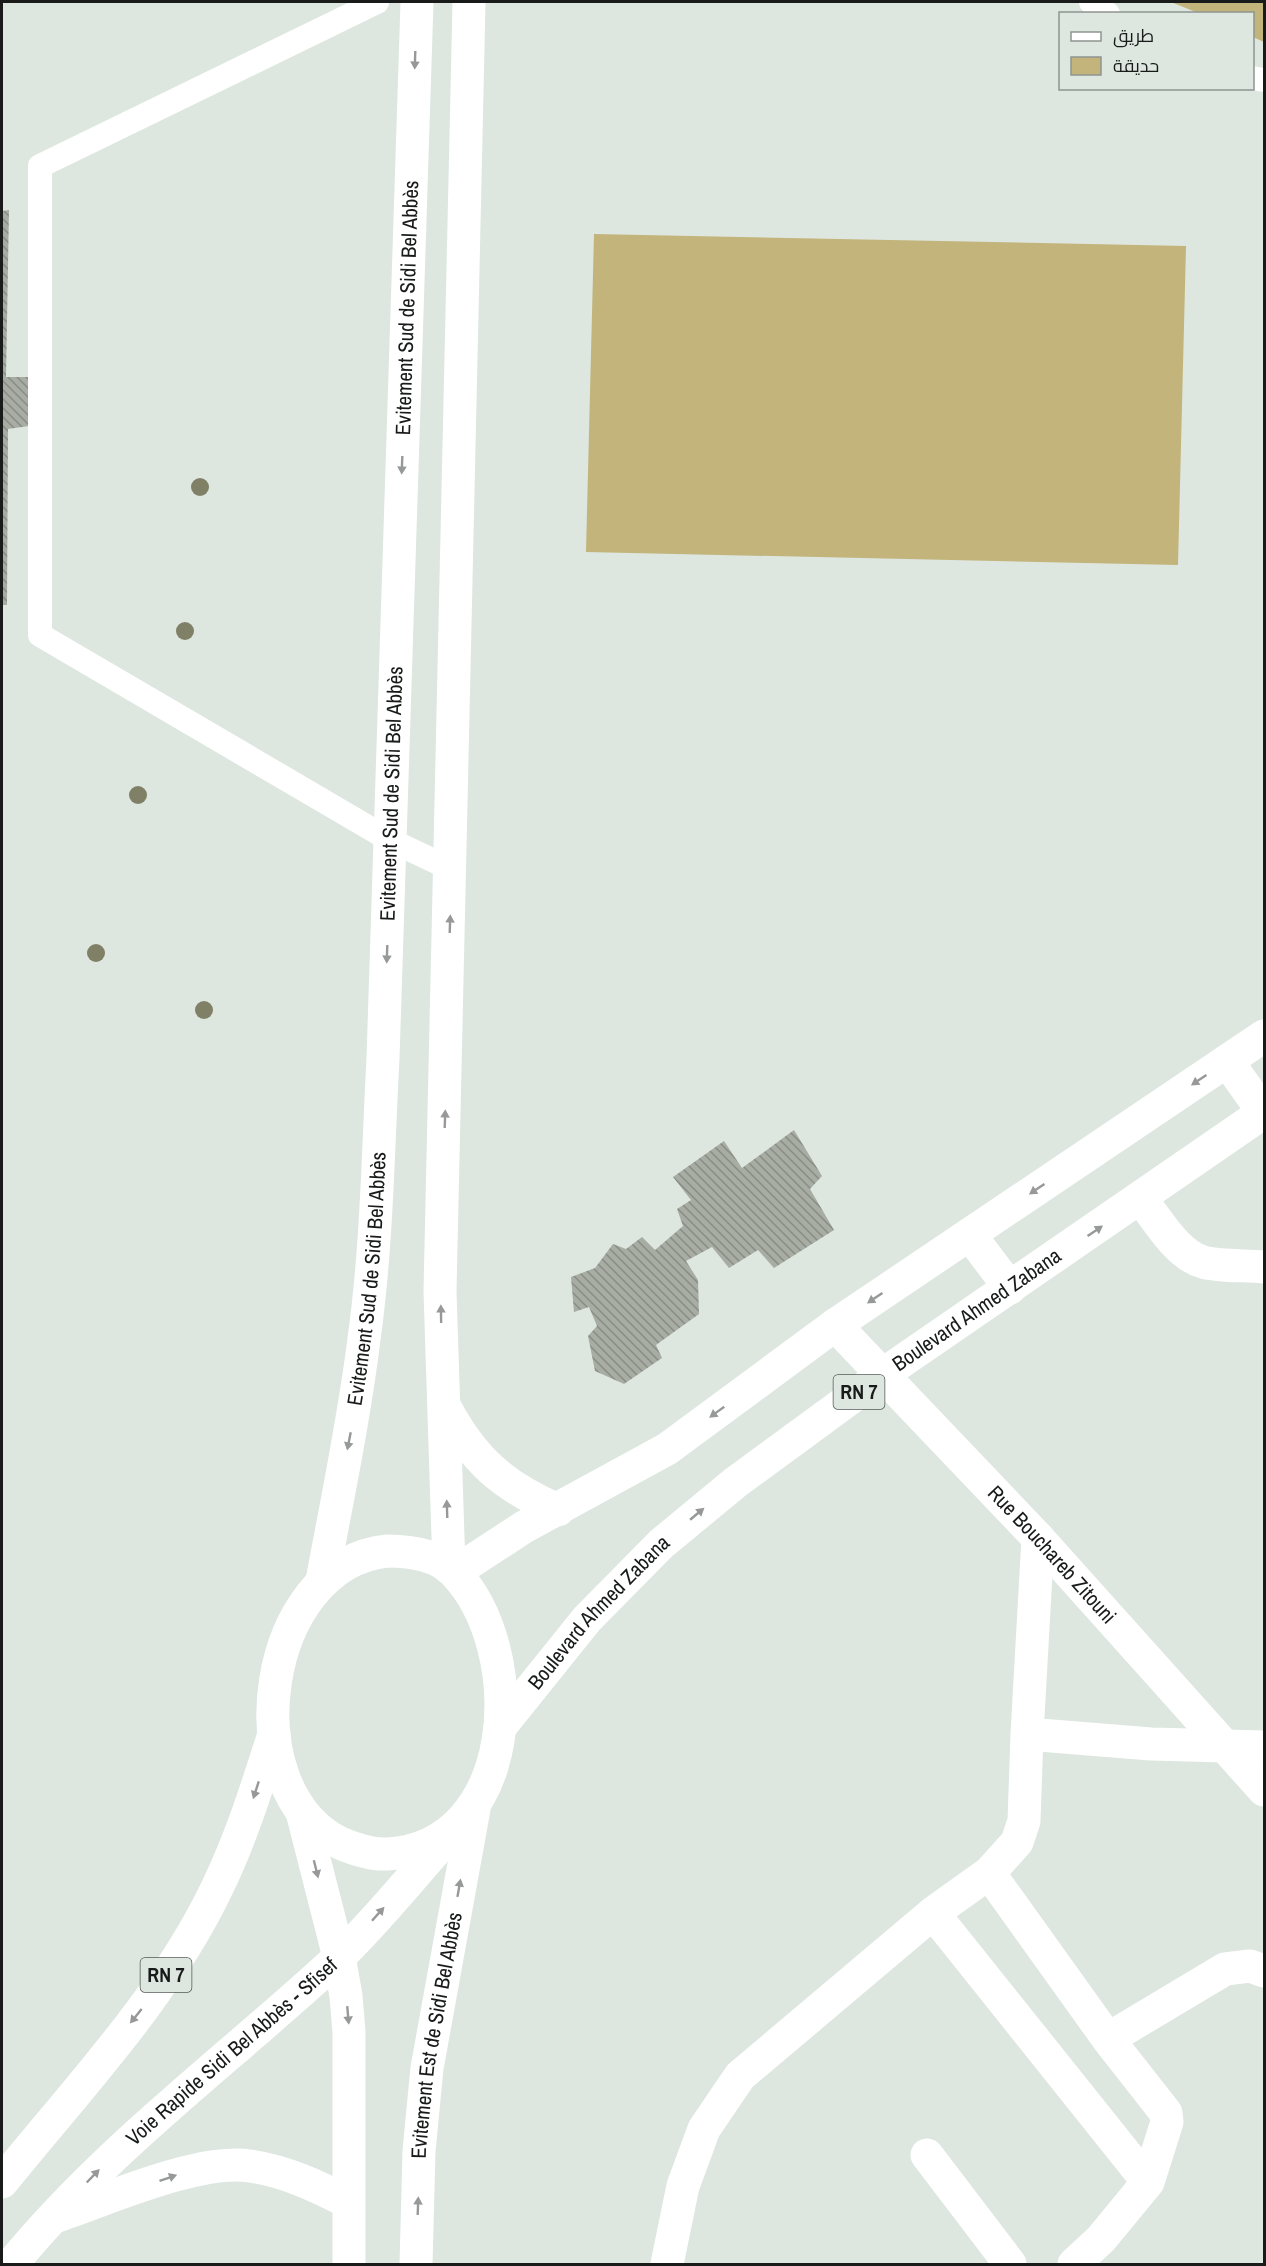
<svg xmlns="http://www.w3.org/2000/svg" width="1266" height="2266" font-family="'Archivo Narrow',Cairo,sans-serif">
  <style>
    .green { fill: #c2b47b }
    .building { fill: url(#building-back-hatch) }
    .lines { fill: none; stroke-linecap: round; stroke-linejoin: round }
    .lane { stroke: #fff; stroke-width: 24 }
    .street { stroke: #fff; stroke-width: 33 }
    .secondary { stroke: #fff; stroke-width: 33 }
    .primary { stroke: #fff; stroke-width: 33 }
    .highway { stroke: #fff; stroke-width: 33 }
    .tree { fill: #808066 }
    .oneway { fill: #979898 }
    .labels { text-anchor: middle; stroke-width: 6; stroke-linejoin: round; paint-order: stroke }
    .shield { fill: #dde7e0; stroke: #535855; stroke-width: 1.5 }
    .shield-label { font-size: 20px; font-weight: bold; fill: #181b19 }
    .street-label { font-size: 21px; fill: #181b19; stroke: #dde7e0 }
  </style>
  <defs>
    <pattern id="building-back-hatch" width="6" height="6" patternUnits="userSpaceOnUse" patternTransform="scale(1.5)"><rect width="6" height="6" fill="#a8ada3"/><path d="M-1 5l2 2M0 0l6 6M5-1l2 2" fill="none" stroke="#888c84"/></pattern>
  </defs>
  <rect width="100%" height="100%" fill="#dde7e0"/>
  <path class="green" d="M1171 2H1264V42L1253 37 1252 14 1198 13Z
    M594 234 1186 246 1178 565 586 552Z"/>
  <path class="building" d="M9 210 6 377H37L36 425 8 429 7 605H2V211Z
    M794 1130 822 1176 810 1189 834 1230 774 1268 758 1250 729 1268 712 1247 686 1261 698 1280 699 1314 656 1345 662 1358 624 1384 595 1371 588 1336 597 1326 589 1307 574 1312 571 1277 595 1268 613 1244 626 1249 642 1237 655 1250 683 1226 677 1209 691 1200 673 1177 724 1141 742 1168Z"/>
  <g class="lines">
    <path class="lane" d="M377 2 40 166V635L390 840 451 869
      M1091 2 1108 14
      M1252 78 1264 80"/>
    <path class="street" d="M1141 1199C1157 1219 1177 1255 1203 1262 1222 1267 1245 1265 1264 1267
      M1038 1538 1027 1734 1151 1744 1264 1747
      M989 1873 1108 2039 1166 2113 1167 2122 1148 2182
      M933 1913 1148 2182 1101 2239 1074 2264
      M1108 2039 1225 1969 1250 1966 1264 1971
      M927 2155 1010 2264
      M667 2264 683 2186 704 2129 740 2076 933 1913 989 1873 1017 1842 1024 1821 1027 1734"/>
    <path class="secondary" id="s1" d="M835 1325 1038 1538 1264 1790"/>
    <g class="primary">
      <path d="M1227 1061 1264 1113"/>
      <path d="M970 1235 1010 1288"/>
      <path d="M455 1572 524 1527 667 1449 835 1325 1264 1036"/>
      <path id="s2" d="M501 1726 587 1619 661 1544 736 1482 882 1375 1264 1112"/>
    </g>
    <g class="highway">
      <path d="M445 1407C473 1460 503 1486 558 1510"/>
      <path d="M387 1551C410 1551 437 1554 454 1572 529 1650 519 1846 388 1854 372 1855 354 1849 340 1843 230 1789 262 1564 387 1551Z"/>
      <path d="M449 1568 440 1291 469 2"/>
      <path id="s3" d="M322 1581C337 1500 354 1420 364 1339 377 1246 378 1151 383 1058L417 2"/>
      <path d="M302 1812 339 1957 346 1996 349 2032V2264"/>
      <path d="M2 2182C77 2089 165 1997 217 1888 241 1839 257 1787 274 1734"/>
      <path d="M57 2216C108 2199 199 2158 250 2166 285 2171 317 2186 348 2202"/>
      <path id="s4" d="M12 2264C107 2148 228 2060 337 1959 375 1923 409 1880 444 1841"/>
      <path id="s5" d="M416 2264 419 2151 427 2068 474 1809"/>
    </g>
  </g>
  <g class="tree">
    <circle cx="200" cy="487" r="9"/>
    <circle cx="185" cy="631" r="9"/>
    <circle cx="138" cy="795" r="9"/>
    <circle cx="96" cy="953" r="9"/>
    <circle cx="204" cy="1010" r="9"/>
  </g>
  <defs><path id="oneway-solid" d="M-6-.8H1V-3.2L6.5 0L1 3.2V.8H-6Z" transform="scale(1.5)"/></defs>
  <g class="oneway">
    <use href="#oneway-solid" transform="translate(415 60) rotate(92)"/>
    <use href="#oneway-solid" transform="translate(402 465) rotate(92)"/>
    <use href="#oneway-solid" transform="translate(450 924) rotate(-88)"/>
    <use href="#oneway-solid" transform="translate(387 954) rotate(92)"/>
    <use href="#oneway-solid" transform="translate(1199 1080) rotate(146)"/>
    <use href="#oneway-solid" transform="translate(445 1119) rotate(-88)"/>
    <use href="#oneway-solid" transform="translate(1037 1189) rotate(146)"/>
    <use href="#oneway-solid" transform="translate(1095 1231) rotate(-34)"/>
    <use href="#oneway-solid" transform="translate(875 1298) rotate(146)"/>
    <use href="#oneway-solid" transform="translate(441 1314) rotate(-91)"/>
    <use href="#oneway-solid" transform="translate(717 1412) rotate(144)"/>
    <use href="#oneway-solid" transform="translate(349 1441) rotate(101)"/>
    <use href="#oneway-solid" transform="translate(447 1509) rotate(-92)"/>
    <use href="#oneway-solid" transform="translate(697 1514) rotate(-40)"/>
    <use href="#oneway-solid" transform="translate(256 1790) rotate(108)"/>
    <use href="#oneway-solid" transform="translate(316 1869) rotate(76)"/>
    <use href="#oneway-solid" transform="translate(459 1888) rotate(-80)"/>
    <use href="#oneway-solid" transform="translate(378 1914) rotate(-48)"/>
    <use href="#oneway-solid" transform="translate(348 2015) rotate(85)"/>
    <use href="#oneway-solid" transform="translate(136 2016) rotate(129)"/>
    <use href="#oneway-solid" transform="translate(93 2176) rotate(-46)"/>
    <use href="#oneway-solid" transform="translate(168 2178) rotate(-19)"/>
    <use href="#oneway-solid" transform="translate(418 2206) rotate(-88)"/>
  </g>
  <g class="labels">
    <g class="shield">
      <rect x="833.5" y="1375" width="51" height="34" rx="4.5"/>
      <rect x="140.5" y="1958" width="51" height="34" rx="4.5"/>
    </g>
    <g class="shield-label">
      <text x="859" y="1399">RN 7</text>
      <text x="166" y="1982">RN 7</text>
    </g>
    <g class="street-label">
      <text dy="7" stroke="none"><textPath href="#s3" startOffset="1278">Evitement Sud de Sidi Bel Abbès</textPath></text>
      <text dy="7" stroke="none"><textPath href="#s3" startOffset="792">Evitement Sud de Sidi Bel Abbès</textPath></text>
      <text dy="7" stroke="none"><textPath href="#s3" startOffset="306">Evitement Sud de Sidi Bel Abbès</textPath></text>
      <text dy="7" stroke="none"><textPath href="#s2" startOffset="636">Boulevard Ahmed Zabana</textPath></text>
      <text dy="7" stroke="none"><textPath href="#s1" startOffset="316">Rue Bouchareb Zitouni</textPath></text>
      <text dy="7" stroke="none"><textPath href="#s2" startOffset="150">Boulevard Ahmed Zabana</textPath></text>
      <text dy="7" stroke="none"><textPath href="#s5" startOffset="230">Evitement Est de Sidi Bel Abbès</textPath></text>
      <text dy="7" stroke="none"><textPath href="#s4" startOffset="306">Voie Rapide Sidi Bel Abbès - Sfisef</textPath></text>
    </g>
  </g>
  <rect width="1266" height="2266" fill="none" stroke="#181b19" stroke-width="6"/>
  <rect x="1059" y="12" width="195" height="78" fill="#dde7e0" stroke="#8e9590" stroke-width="1.5"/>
  <rect x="1071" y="32" width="30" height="9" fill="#ffffff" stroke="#8e9590" stroke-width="1.5"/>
  <text x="1113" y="42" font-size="18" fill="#181b19">طريق</text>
  <rect x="1071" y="57" width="30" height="18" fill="#c2b47b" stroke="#8e9590" stroke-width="1.5"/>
  <text x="1113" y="72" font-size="18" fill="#181b19">حديقة</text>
</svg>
